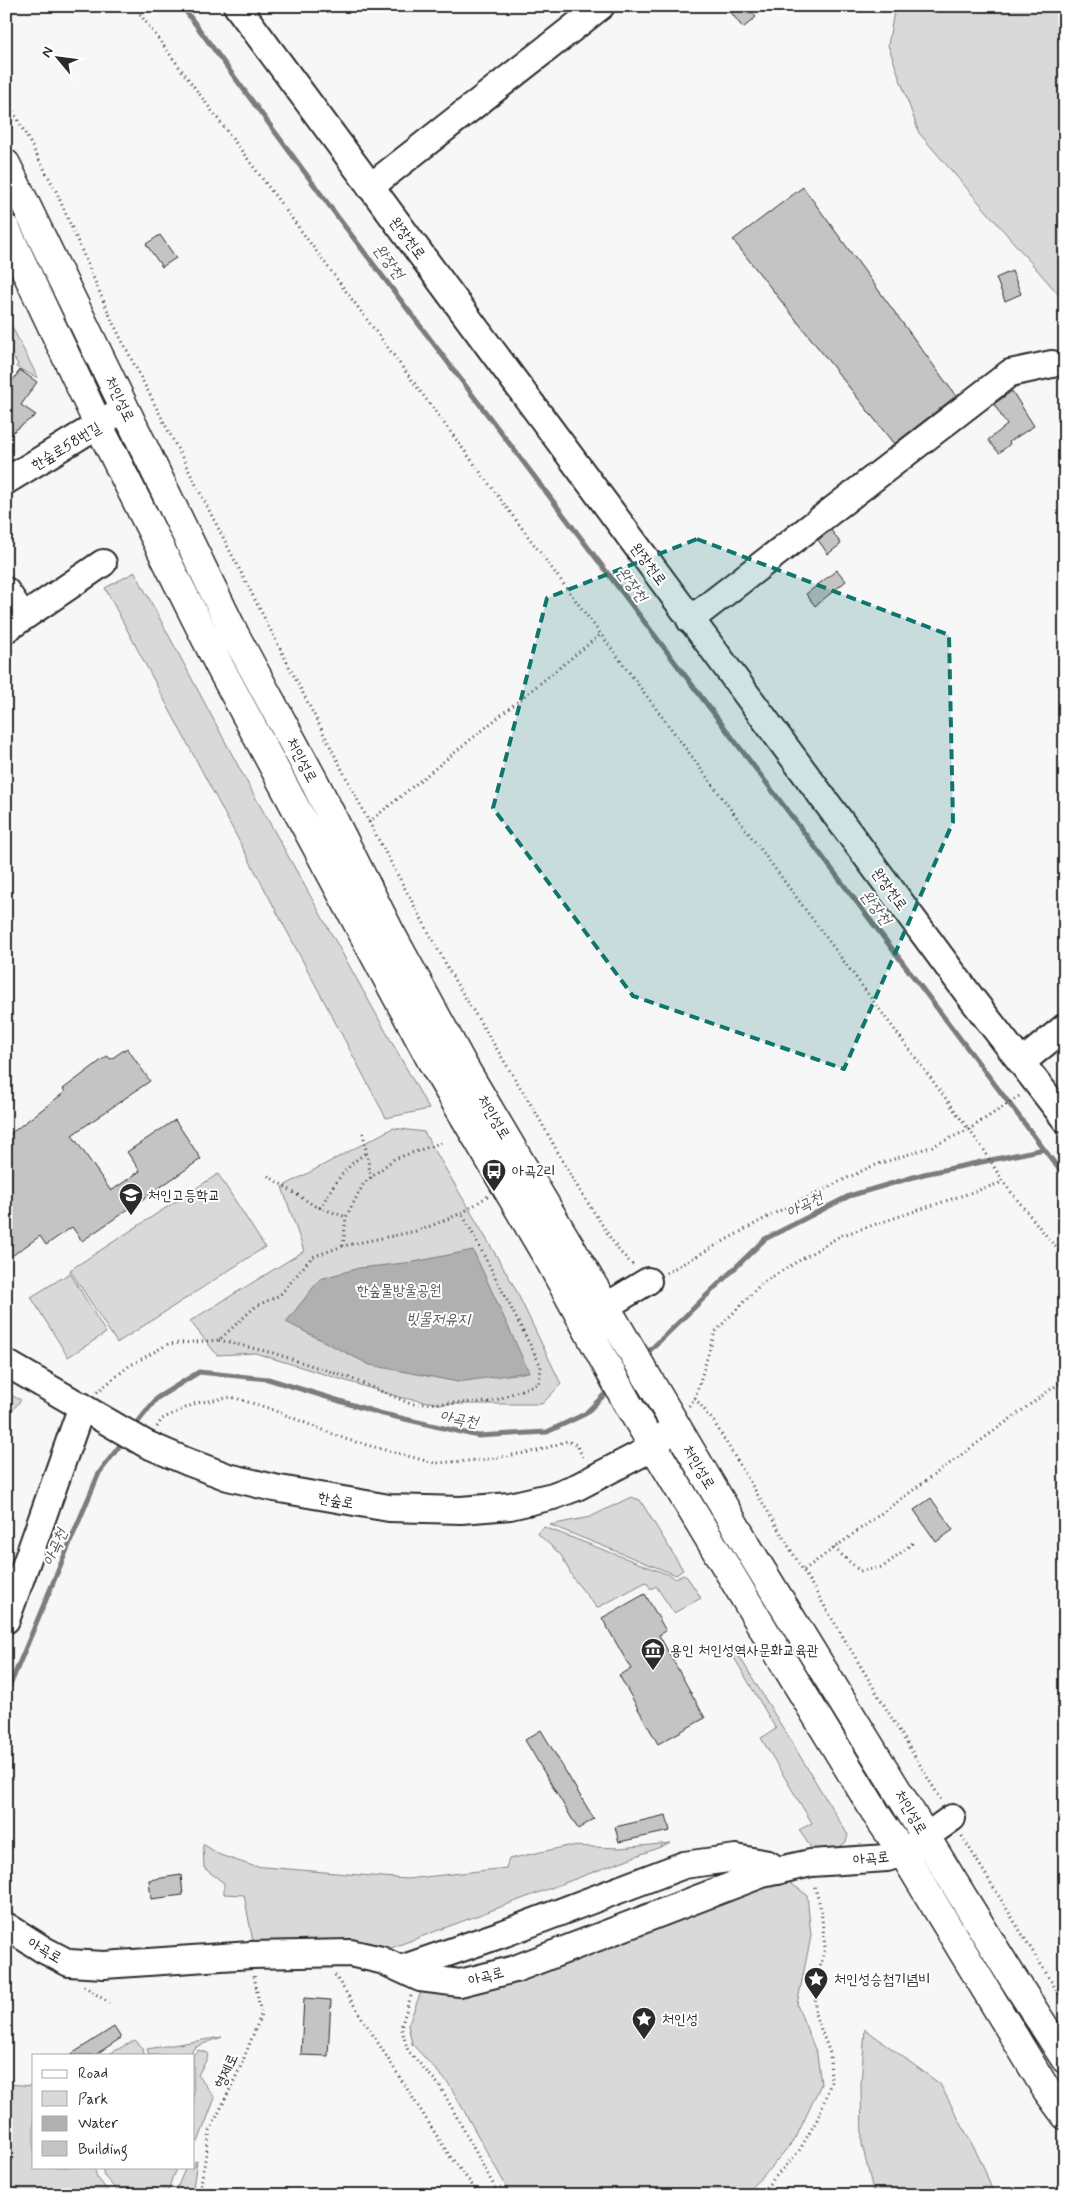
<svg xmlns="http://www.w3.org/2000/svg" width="1071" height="2201" font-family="Mynerve,'Poor Story',sans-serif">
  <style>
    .green { fill: #d9d9d9; stroke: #828282 }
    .water { fill: #b0b0b0; stroke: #7b7b7b }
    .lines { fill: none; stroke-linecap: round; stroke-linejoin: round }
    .stream { stroke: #7b7b7b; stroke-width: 5 }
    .building { fill: #c4c4c4; stroke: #2b2b2b }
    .minor-casing { stroke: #2b2b2b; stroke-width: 30 }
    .major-casing { stroke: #2b2b2b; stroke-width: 31 }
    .path { stroke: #2b2b2b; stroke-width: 3; stroke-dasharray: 1 4; stroke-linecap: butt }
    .minor { stroke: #fff; stroke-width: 26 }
    .major { stroke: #fff; stroke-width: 28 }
    .marked { fill: #0f766e; fill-opacity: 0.2; stroke: #0f766e; stroke-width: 4; stroke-dasharray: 10 6; stroke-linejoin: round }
    .labels { text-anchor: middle; stroke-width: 4; stroke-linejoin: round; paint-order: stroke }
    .street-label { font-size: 15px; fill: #2b2b2b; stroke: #fff }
    .poi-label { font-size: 15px; fill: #2b2b2b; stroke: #fff; text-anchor: start }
    .park-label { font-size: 15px; fill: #565656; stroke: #fff }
    .water-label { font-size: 16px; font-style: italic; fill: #5a5a5a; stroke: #fff }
  </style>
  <rect width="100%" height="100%" fill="#f7f7f7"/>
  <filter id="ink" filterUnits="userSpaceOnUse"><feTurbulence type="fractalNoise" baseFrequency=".02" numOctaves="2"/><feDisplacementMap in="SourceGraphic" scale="10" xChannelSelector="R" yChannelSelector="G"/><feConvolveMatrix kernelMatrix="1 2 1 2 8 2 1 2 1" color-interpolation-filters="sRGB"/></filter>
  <g filter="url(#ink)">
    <path class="green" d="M895 6H1065V302L919 133 888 45Z
      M6 315 38 378 16 367 18 364 6 347Z
      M135 572 243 775 429 1109 386 1118 105 588Z
      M393 1128 424 1132 514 1286 561 1384 542 1404H441L402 1398 255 1353 217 1355 190 1321 304 1251 282 1187Z
      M218 1174 265 1247 117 1343 70 1270Z
      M70 1273 106 1333 68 1357 31 1297Z
      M6 1393 21 1400 6 1418Z
      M631 1497 640 1500 683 1570 676 1575 550 1525 590 1517Z
      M544 1527 672 1576 675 1579 683 1575 687 1577 701 1598 674 1613 656 1586 651 1589 646 1582 597 1608 573 1578 561 1555 537 1533Z
      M733 1646 848 1835 846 1842 832 1853 814 1852 799 1830 812 1823 761 1738 776 1729 729 1649Z
      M671 1843 391 1948 377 1944 253 1942 244 1895 224 1894V1883L204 1868 203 1844 220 1855 253 1866 407 1879 506 1868 509 1859 568 1846 620 1848Z
      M785 1879 807 1895 811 1936 797 2005 817 2054 821 2084 796 2138 765 2174 743 2195H511L449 2084 412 2044 408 2025 423 1987Z
      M865 2029 940 2084 982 2163 994 2195H874L862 2144 861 2084Z
      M222 2037 195 2047 189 2055H149L147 2049Z
      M135 2040 143 2048 144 2055H107Z
      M198 2050 208 2053 207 2059 198 2075 215 2098 198 2142 194 2141 193 2055Z
      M6 2084 34 2086V2167H94L97 2177 111 2195H6Z
      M197 2161 192 2195H174L186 2167H194V2162Z
      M102 2167 111 2169 118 2167H177L172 2178 167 2195H121L104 2176Z"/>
    <path class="water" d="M473 1250 529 1372 458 1382 370 1365 286 1322 320 1279 359 1268 414 1262Z"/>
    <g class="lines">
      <path class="stream" d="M182 6 340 220 1065 1177
        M644 1356 765 1239 849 1196 924 1174 1044 1149
        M134 1427 157 1398 199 1372 268 1379 379 1413 478 1436 547 1432 585 1414 611 1388
        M6 1695 99 1473 124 1440"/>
    </g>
    <path class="building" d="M726 6H747L756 17 743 28Z
      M803 187 956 396 894 444 733 240Z
      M160 235 176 258 162 267 146 244Z
      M1012 271 1021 294 1005 301 996 278Z
      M20 370 37 382 21 405 36 415 6 437V380L11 383Z
      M1012 391 1034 426 1009 442 1010 444 999 453 988 440 1007 425 994 404Z
      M831 530 841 544 828 554 818 540Z
      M837 570 846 581 815 606 806 594Z
      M127 1048 150 1081 72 1135 111 1191 140 1171 127 1152 175 1120 201 1159 82 1241 72 1227 46 1245 40 1236 6 1260V1137L65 1092 63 1089 107 1056 111 1059Z
      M931 1498 953 1530 936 1542 914 1510Z
      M645 1594 666 1631 659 1635 705 1718 658 1744 619 1675 631 1669 602 1618Z
      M541 1730 594 1819 578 1829 525 1740Z
      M666 1815 670 1831 619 1842 615 1827Z
      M181 1875 183 1895 151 1899 149 1880Z
      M304 1998 331 2000 328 2056 301 2055Z
      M114 2027 121 2038 98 2053 95 2055H70Z"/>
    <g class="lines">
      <defs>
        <path id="minor" d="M237 6 969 995 1065 1119
          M370 187 601 6
          M6 481 124 409
          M6 591 24 617
          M690 620 1010 373 1052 364
          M6 629 103 563
          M1022 1062 1065 1027
          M605 1307 648 1281
          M6 1363 146 1444 188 1462 228 1477 274 1488 389 1508 461 1510 510 1506 553 1496 577 1487 654 1447 674 1425
          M6 1620 82 1406
          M6 1926 44 1950 69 1963 104 1965 251 1955 350 1953 381 1960 420 1978 460 1983 515 1969 762 1874 811 1863 887 1858 903 1853 952 1818
          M401 1969 505 1933 684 1865 736 1858 768 1864 778 1871"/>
        <path id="major" d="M6 164 235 635 315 783 390 932 464 1067 756 1561 1006 1967 1065 2059
          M6 229 99 426 220 667 432 1062 552 1265 628 1404 764 1630 880 1820 903 1853 1046 2089 1065 2115"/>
      </defs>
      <use href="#minor" class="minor-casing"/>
      <use href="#major" class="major-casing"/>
      <path class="path" d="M134 6 984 1150 1003 1182 1065 1259
        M6 98 56 191 113 323 369 822 455 981 536 1113 575 1183 619 1251 633 1265
        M369 822 601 634
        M363 1133 371 1178
        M268 1176 315 1206 346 1217
        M320 1208C333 1186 344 1167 366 1153
        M343 1246 346 1217 364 1183 394 1159 443 1142
        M666 1273 771 1215 870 1167 933 1146 968 1130 1021 1095
        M219 1340 273 1353 350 1378 411 1404 491 1402 539 1383 541 1366 462 1213
        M97 1392 129 1366 168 1344 219 1340 256 1306 280 1295 312 1257 343 1246 421 1230 462 1213 488 1196
        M695 1398 714 1422 941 1800
        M689 1406 695 1398 715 1332 762 1283 840 1236 1003 1182
        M157 1427 162 1419 196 1403 232 1397 268 1408 348 1440 434 1463 482 1460 537 1451 567 1441 577 1445 584 1460
        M834 1548 860 1571 883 1567 914 1542
        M804 1570 1065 1379
        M962 1836 1065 2004
        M335 1975 449 2155 480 2195
        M84 1986 109 2003
        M411 1996 401 2027 408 2051 440 2086 499 2195
        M199 2195 210 2131 240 2068 261 2015 254 1975
        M759 2195 799 2151 818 2118 831 2082 830 2053 815 2014 816 1984 825 1948 821 1909 814 1884"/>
      <use href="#minor" class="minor"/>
      <use href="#major" class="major"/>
    </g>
  </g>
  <path class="marked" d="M697 539 949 635 953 822 844 1069 633 996 493 808 547 598Z"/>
  <defs>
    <symbol id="bus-pin" viewBox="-11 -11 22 30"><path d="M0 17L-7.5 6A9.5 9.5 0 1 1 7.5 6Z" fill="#2b2b2b" stroke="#fff"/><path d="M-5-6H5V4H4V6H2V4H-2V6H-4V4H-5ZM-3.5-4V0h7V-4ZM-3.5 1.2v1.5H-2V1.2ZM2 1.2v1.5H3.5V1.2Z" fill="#fff"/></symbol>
    <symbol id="school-pin" viewBox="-11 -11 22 30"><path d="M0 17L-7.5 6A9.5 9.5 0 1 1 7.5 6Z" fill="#2b2b2b" stroke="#fff"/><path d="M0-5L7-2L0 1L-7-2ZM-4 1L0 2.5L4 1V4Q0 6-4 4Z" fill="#fff"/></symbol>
    <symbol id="museum-pin" viewBox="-11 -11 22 30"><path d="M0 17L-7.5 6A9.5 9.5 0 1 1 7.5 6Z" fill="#2b2b2b" stroke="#fff"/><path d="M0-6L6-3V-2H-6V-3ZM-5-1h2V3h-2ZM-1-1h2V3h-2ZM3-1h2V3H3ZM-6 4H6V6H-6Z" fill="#fff"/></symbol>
    <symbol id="sight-pin" viewBox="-11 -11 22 30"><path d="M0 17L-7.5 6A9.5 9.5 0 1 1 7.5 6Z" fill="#2b2b2b" stroke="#fff"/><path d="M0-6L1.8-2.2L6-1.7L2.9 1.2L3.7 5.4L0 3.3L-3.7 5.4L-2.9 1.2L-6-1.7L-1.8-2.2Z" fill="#fff"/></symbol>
  </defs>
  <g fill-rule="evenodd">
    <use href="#bus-pin" x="480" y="1157" width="28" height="38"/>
    <use href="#school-pin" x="117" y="1181" width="28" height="38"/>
    <use href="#museum-pin" x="639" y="1636" width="28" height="38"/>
    <use href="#sight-pin" x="802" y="1965" width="28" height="38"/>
    <use href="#sight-pin" x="630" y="2005" width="28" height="38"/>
  </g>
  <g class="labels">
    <g class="street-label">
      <text transform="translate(408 238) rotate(53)" y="5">완장천로</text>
      <text transform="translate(120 399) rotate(64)" y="5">처인성로</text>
      <text transform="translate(66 446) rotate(-31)" y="5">한숲로58번길</text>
      <text transform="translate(649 564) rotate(53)" y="5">완장천로</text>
      <text transform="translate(302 760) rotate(62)" y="5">처인성로</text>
      <text transform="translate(890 889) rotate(54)" y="5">완장천로</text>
      <text transform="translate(494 1117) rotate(59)" y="5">처인성로</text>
      <text transform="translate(699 1467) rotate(59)" y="5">처인성로</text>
      <text transform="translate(336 1500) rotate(10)" y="5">한숲로</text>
      <text transform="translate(911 1812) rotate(59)" y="5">처인성로</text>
      <text transform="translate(871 1858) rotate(-6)" y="5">아곡로</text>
      <text transform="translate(45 1950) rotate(30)" y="5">아곡로</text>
      <text transform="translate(486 1976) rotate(-15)" y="5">아곡로</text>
      <text transform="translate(226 2071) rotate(-66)" y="5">형제로</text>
    </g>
    <g class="poi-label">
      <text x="512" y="1176">아곡2리</text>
      <text x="148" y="1200">처인고등학교</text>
      <text x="670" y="1655">용인 처인성역사문화교육관</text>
      <text x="834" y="1984">처인성승첩기념비</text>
      <text x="662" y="2024">처인성</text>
    </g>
    <g class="park-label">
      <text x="399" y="1295">한숲물방울공원</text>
    </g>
    <g class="water-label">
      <text transform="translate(390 261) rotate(53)" y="6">완장천</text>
      <text transform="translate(633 584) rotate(53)" y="6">완장천</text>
      <text transform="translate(877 907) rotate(53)" y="6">완장천</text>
      <text transform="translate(804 1204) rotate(-27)" y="6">아곡천</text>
      <text x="438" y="1324">빗물저유지</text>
      <text transform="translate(459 1418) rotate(11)" y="6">아곡천</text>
      <text transform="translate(54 1547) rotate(-67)" y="6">아곡천</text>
    </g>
  </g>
  <rect width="1071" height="2201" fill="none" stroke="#fff" stroke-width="25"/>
  <rect x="12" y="12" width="1046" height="2176" fill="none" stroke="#2b2b2b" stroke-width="2" filter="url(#ink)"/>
  <rect x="32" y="2054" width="162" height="115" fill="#ffffff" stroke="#aaaaaa"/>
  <rect x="42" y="2070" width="25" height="8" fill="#ffffff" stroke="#aaaaaa"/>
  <text x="78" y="2078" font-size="15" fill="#2b2b2b">Road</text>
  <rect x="42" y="2091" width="25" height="15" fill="#d9d9d9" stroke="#aaaaaa"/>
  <text x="78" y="2104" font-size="15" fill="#2b2b2b">Park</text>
  <rect x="42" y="2116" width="25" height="15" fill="#b0b0b0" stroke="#aaaaaa"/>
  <text x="78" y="2128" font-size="15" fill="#2b2b2b">Water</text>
  <rect x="42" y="2141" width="25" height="15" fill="#c4c4c4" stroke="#aaaaaa"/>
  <text x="78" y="2154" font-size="15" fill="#2b2b2b">Building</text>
  <g transform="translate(58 58) rotate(299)" stroke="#ffffff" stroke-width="4" paint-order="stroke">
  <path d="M0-4L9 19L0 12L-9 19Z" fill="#2b2b2b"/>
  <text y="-8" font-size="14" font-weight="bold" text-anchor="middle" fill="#2b2b2b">N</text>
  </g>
</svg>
